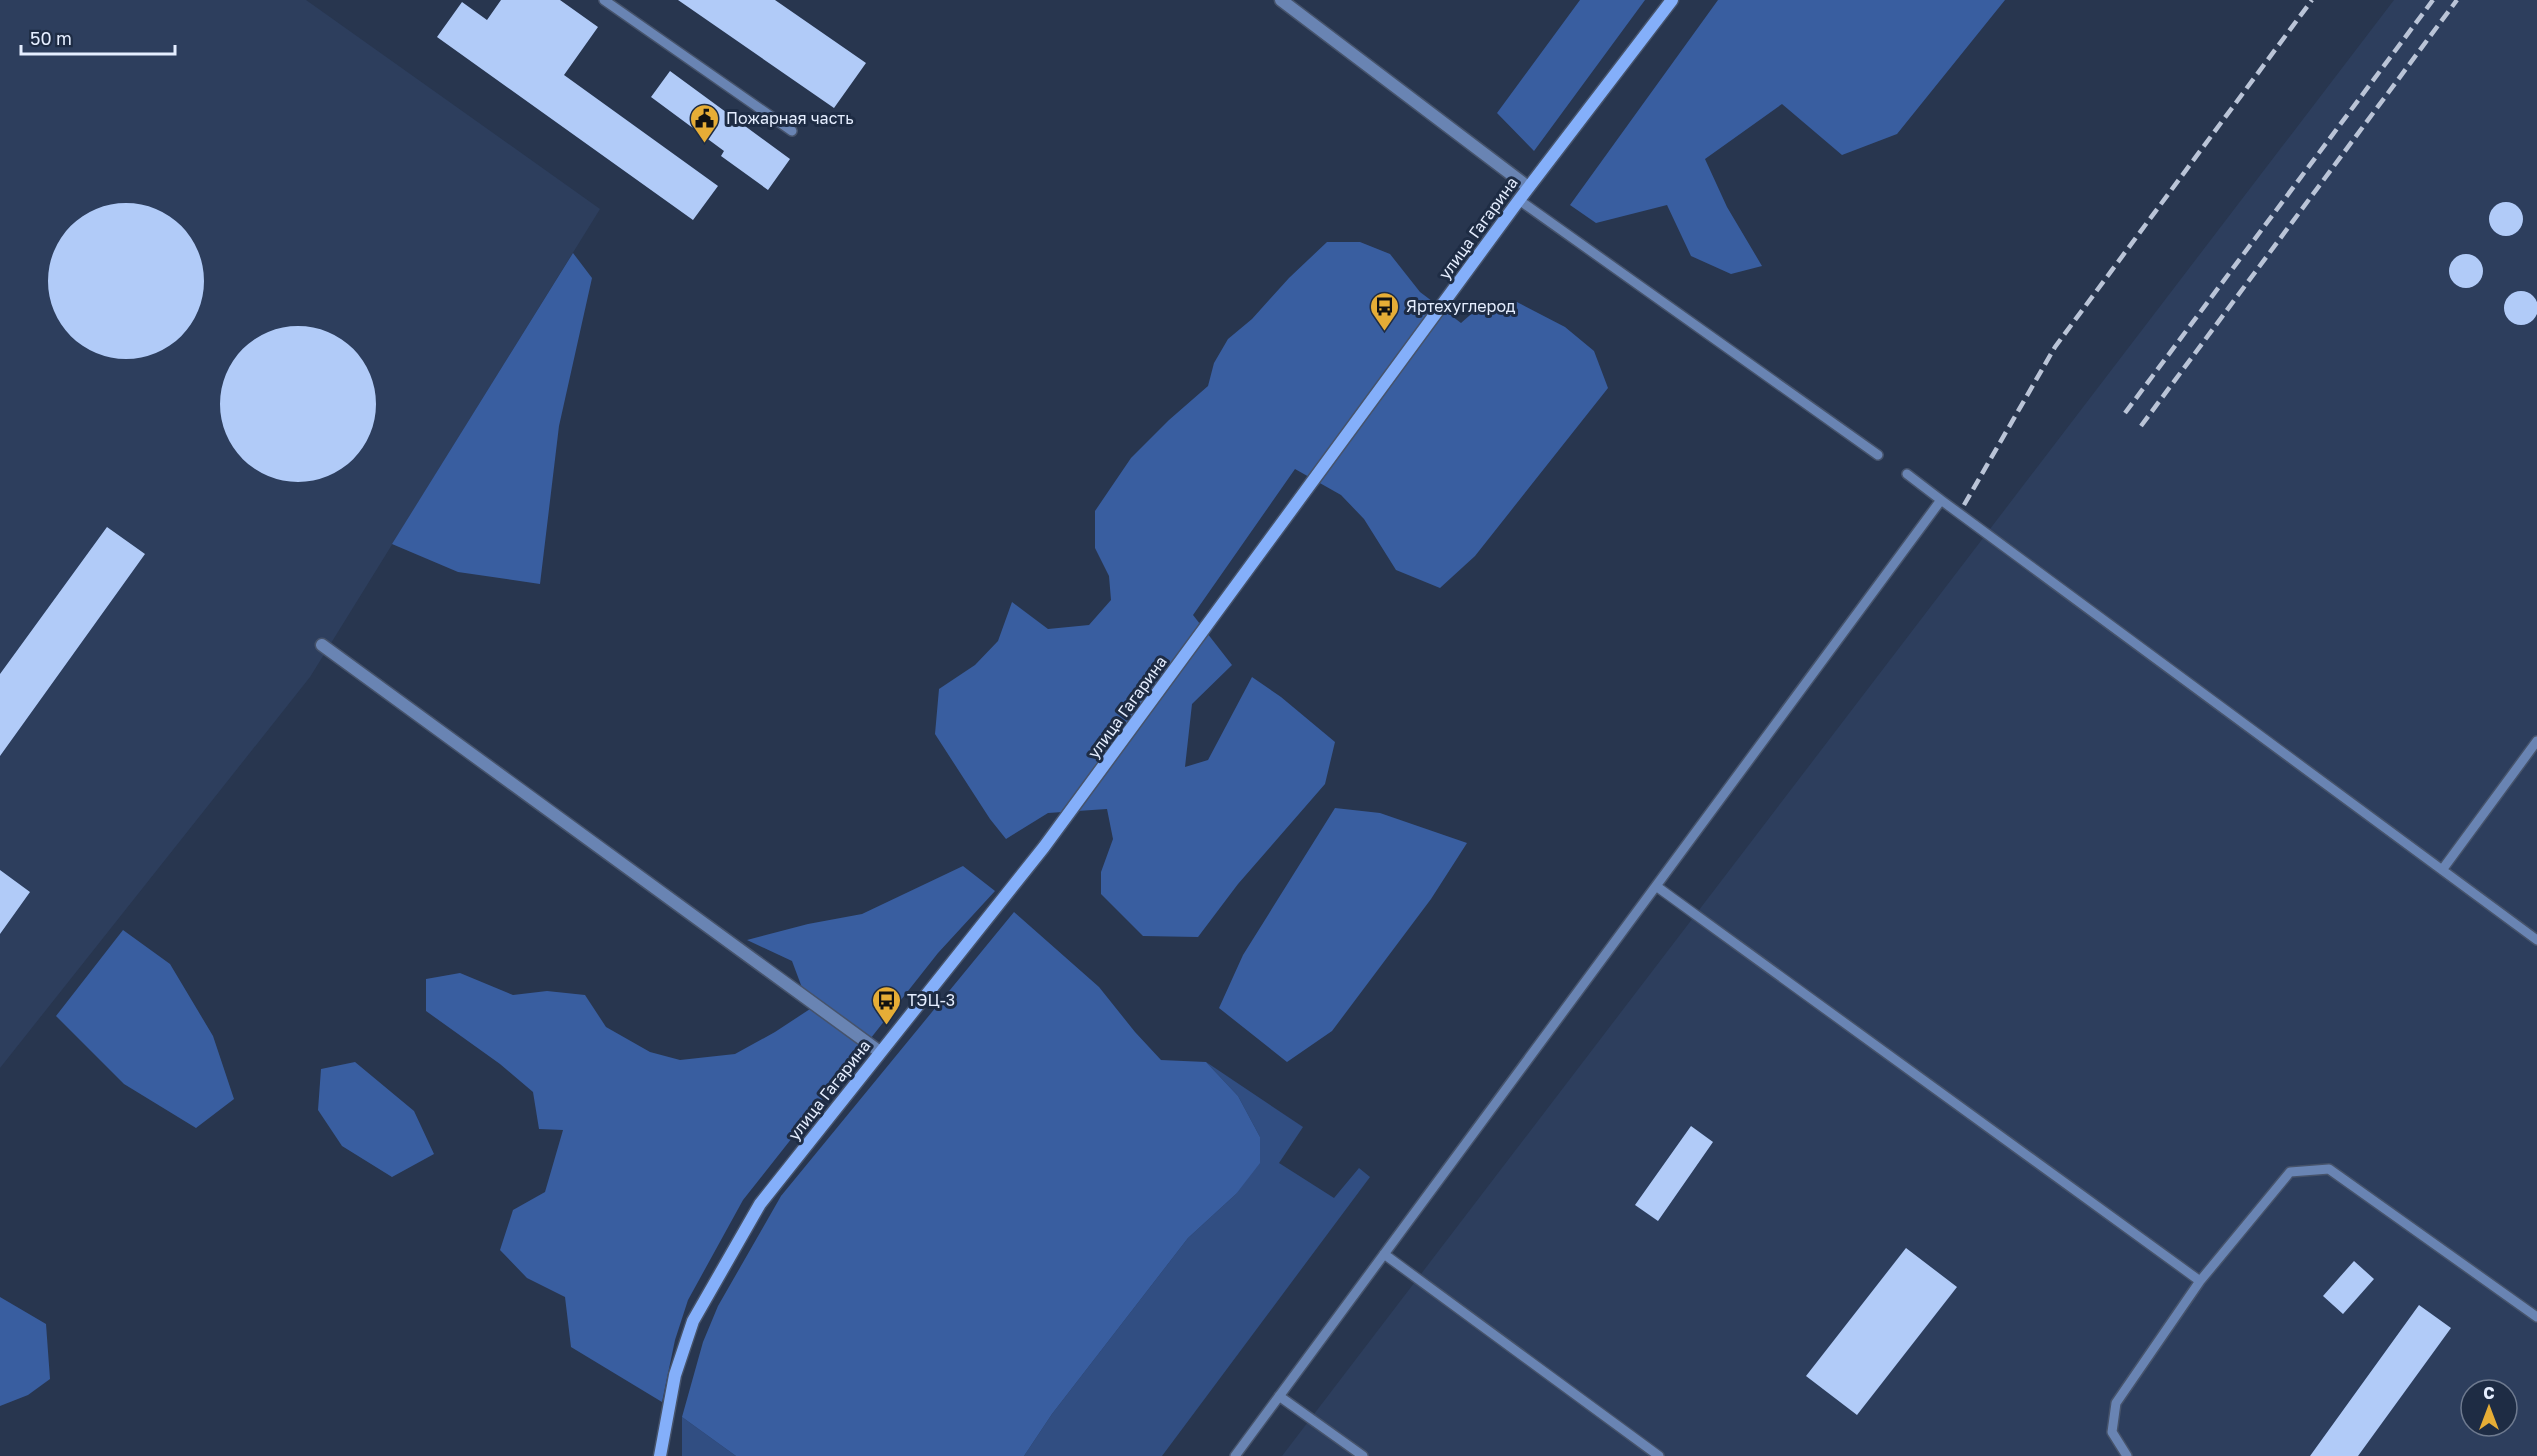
<svg xmlns="http://www.w3.org/2000/svg" width="2537" height="1456" font-family="'Golos Text',sans-serif">
  <style>
    .built { fill: #2d3e5d; fill-rule: evenodd }
    .green { fill: #314e82 }
    .forest { fill: #395ea0 }
    .building { fill: #b1cbf8 }
    .lines { fill: none; stroke-linecap: round; stroke-linejoin: round }
    .lane-casing { stroke: #46536b; stroke-width: 12 }
    .street-casing { stroke: #46536b; stroke-width: 15 }
    .secondary-casing { stroke: #46536b; stroke-width: 15 }
    .lane { stroke: #6984b3; stroke-width: 9 }
    .street { stroke: #6984b3; stroke-width: 12 }
    .secondary { stroke: #84affa; stroke-width: 12 }
    .rail { stroke: #bac4d7; stroke-width: 4.5; stroke-dasharray: 12 6; stroke-linecap: butt }
    .labels { text-anchor: middle; stroke-width: 6; stroke-linejoin: round; paint-order: stroke }
    .poi-label { font-size: 16px; fill: #e5eeff; stroke: #1e2c44; text-anchor: start }
    .street-label { font-size: 16px; fill: #e5eeff; stroke: #1e2c44 }
  </style>
  <rect width="100%" height="100%" fill="#28364f"/>
  <path class="built" d="M0 0H306L600 209 310 677 0 1068Z
    M2394 0H2537V1456H1282ZM2471 1390H2507V1426H2471Z"/>
  <path class="green" d="M1206 1062 1303 1127 1279 1163 1334 1198 1359 1168 1370 1177 1162 1456H1024L1052 1414 1188 1238 1236 1194 1260 1137 1238 1096Z
    M682 1417 736 1456H682Z"/>
  <path class="forest" d="M1580 0H1645L1534 151 1497 113Z
    M1718 0H2005L1897 134 1842 155 1782 104 1705 159 1727 207 1762 266 1731 274 1691 256 1667 205 1596 223 1570 205Z
    M1327 242H1360L1390 254 1420 292 1461 323 1485 302H1517L1565 327 1594 351 1608 388 1475 556 1440 588 1396 570 1364 519 1341 495 1295 469 1193 615 1232 665 1192 704 1185 767 1208 760 1252 677 1281 697 1335 742 1325 784 1238 884 1198 937 1143 936 1101 894V872L1113 839 1107 809 1048 813 1006 839 990 819 935 734 939 689 975 665 998 641 1012 602 1048 629 1089 625 1111 600 1109 576 1095 548V511L1131 458 1169 420 1208 386 1214 363 1228 339 1252 319 1289 278Z
    M573 253 592 278 559 426 540 584 458 572 392 544Z
    M1335 808 1380 813 1467 843 1431 899 1332 1031 1287 1062 1219 1008 1243 955Z
    M963 866 995 891 938 953 743 1200 688 1300 675 1340 662 1402 571 1347 565 1297 527 1278 500 1250 513 1210 545 1192 563 1130 539 1129 533 1092 500 1064 426 1011V979L460 973 513 995 547 991 585 995 606 1027 650 1052 680 1060 735 1054 775 1032 810 1009 792 961 747 940 808 924 862 914Z
    M1014 912 1099 987 1135 1032 1161 1060 1206 1062 1238 1096 1260 1137V1163L1236 1194 1188 1238 1052 1414 1024 1456H736L682 1417 703 1342 718 1306 781 1196Z
    M123 930 170 964 213 1036 234 1099 196 1128 124 1084 56 1016Z
    M355 1062 414 1111 434 1154 392 1177 342 1146 318 1110 321 1069Z
    M0 1297 46 1324 50 1379 28 1395 0 1406Z"/>
  <path class="building" d="M501 0H560L598 27 564 75 718 186 693 220 437 37 462 2 487 20Z
    M678 0H775L866 63 834 108Z
    M670 71 790 159 768 190 721 156 724 151 651 97Z
    M2489 219a17 17 0 1 1 34 0a17 17 0 1 1-34 0Z
    M48 281a78 78 0 1 1 156 0a78 78 0 1 1-156 0Z
    M2449 271a17 17 0 1 1 34 0a17 17 0 1 1-34 0Z
    M2504 308a17 17 0 1 1 34 0a17 17 0 1 1-34 0Z
    M220 404a78 78 0 1 1 156 0a78 78 0 1 1-156 0Z
    M107 527 145 554 0 756V674Z
    M0 870 30 892 0 934Z
    M1691 1126 1713 1142 1658 1221 1635 1205Z
    M1906 1248 1957 1287 1857 1415 1806 1376Z
    M2354 1261 2374 1279 2343 1314 2323 1296Z
    M2419 1305 2451 1328 2358 1456H2310Z"/>
  <g class="lines">
    <defs>
      <path id="lane" d="M604 0 792 131
        M1519 200 1878 455
        M1907 474 1941 500
        M2442 870 2537 741
        M1656 886 2200 1281 2290 1172 2329 1169 2537 1317
        M1384 1254 1659 1456
        M1279 1396 1363 1456
        M1235 1456 1941 500 2537 940
        M2127 1456 2112 1432 2116 1403 2200 1281"/>
      <path id="street" d="M1281 0 1528 187
        M322 645 880 1052"/>
      <path id="secondary" d="M660 1456 675 1375 693 1321 760 1204 1044 847 1519 200 1672 0"/>
    </defs>
    <use href="#lane" class="lane-casing"/>
    <use href="#street" class="street-casing"/>
    <use href="#secondary" class="secondary-casing"/>
    <use href="#lane" class="lane"/>
    <use href="#street" class="street"/>
    <use href="#secondary" class="secondary"/>
    <path class="rail" d="M2125 413 2433 0
      M2141 426 2457 0
      M1964 505 2055 347 2312 0"/>
  </g>
  <defs>
    <symbol id="civic-pin" viewBox="-11 -11 22 30"><path d="M0 17L-7.5 6A9.5 9.5 0 1 1 7.5 6Z" fill="#e6ad36" stroke="#1e2c44"/><path d="M-.6-6.5H3V-4.5H.6V-3L4-1V1h2V6H-6V1h2V-1L-.6-3ZM-1.2 2.5V6h2.4V2.5Z" fill="#111"/></symbol>
    <symbol id="bus-pin" viewBox="-11 -11 22 30"><path d="M0 17L-7.5 6A9.5 9.5 0 1 1 7.5 6Z" fill="#e6ad36" stroke="#1e2c44"/><path d="M-5-6H5V4H4V6H2V4H-2V6H-4V4H-5ZM-3.5-4V0h7V-4ZM-3.5 1.2v1.5H-2V1.2ZM2 1.2v1.5H3.5V1.2Z" fill="#111"/></symbol>
  </defs>
  <g fill-rule="evenodd">
    <use href="#civic-pin" x="688" y="102" width="33" height="45"/>
    <use href="#bus-pin" x="1368" y="290" width="33" height="45"/>
    <use href="#bus-pin" x="870" y="984" width="33" height="45"/>
  </g>
  <g class="labels">
    <g class="poi-label">
      <text x="726" y="124">Пожарная часть</text>
      <text x="1406" y="312">Яртехуглерод</text>
      <text x="907" y="1006">ТЭЦ-3</text>
    </g>
    <g class="street-label">
      <text transform="translate(1478 228) rotate(-54)" y="6">улица Гагарина</text>
      <text transform="translate(1127 707) rotate(-54)" y="6">улица Гагарина</text>
      <text transform="translate(829 1090) rotate(-52)" y="6">улица Гагарина</text>
    </g>
  </g>
  <g transform="translate(2489 1408)"><circle r="28" fill="#1e2c44" stroke="#6e7a8f" stroke-width="1.5"/>
  <path d="M0-4.5L10 22L0 15L-10 22Z" fill="#e6ad36"/>
  <text y="-9" font-size="16" font-weight="bold" text-anchor="middle" fill="#e5eeff">С</text>
  </g>
  <path d="M21 45v9h154v-9" fill="none" stroke="#e5eeff" stroke-width="3"/>
  <text x="30" y="45" font-size="18" fill="#e5eeff" stroke="#1e2c44" stroke-width="4.5" paint-order="stroke">50 m</text>
</svg>
